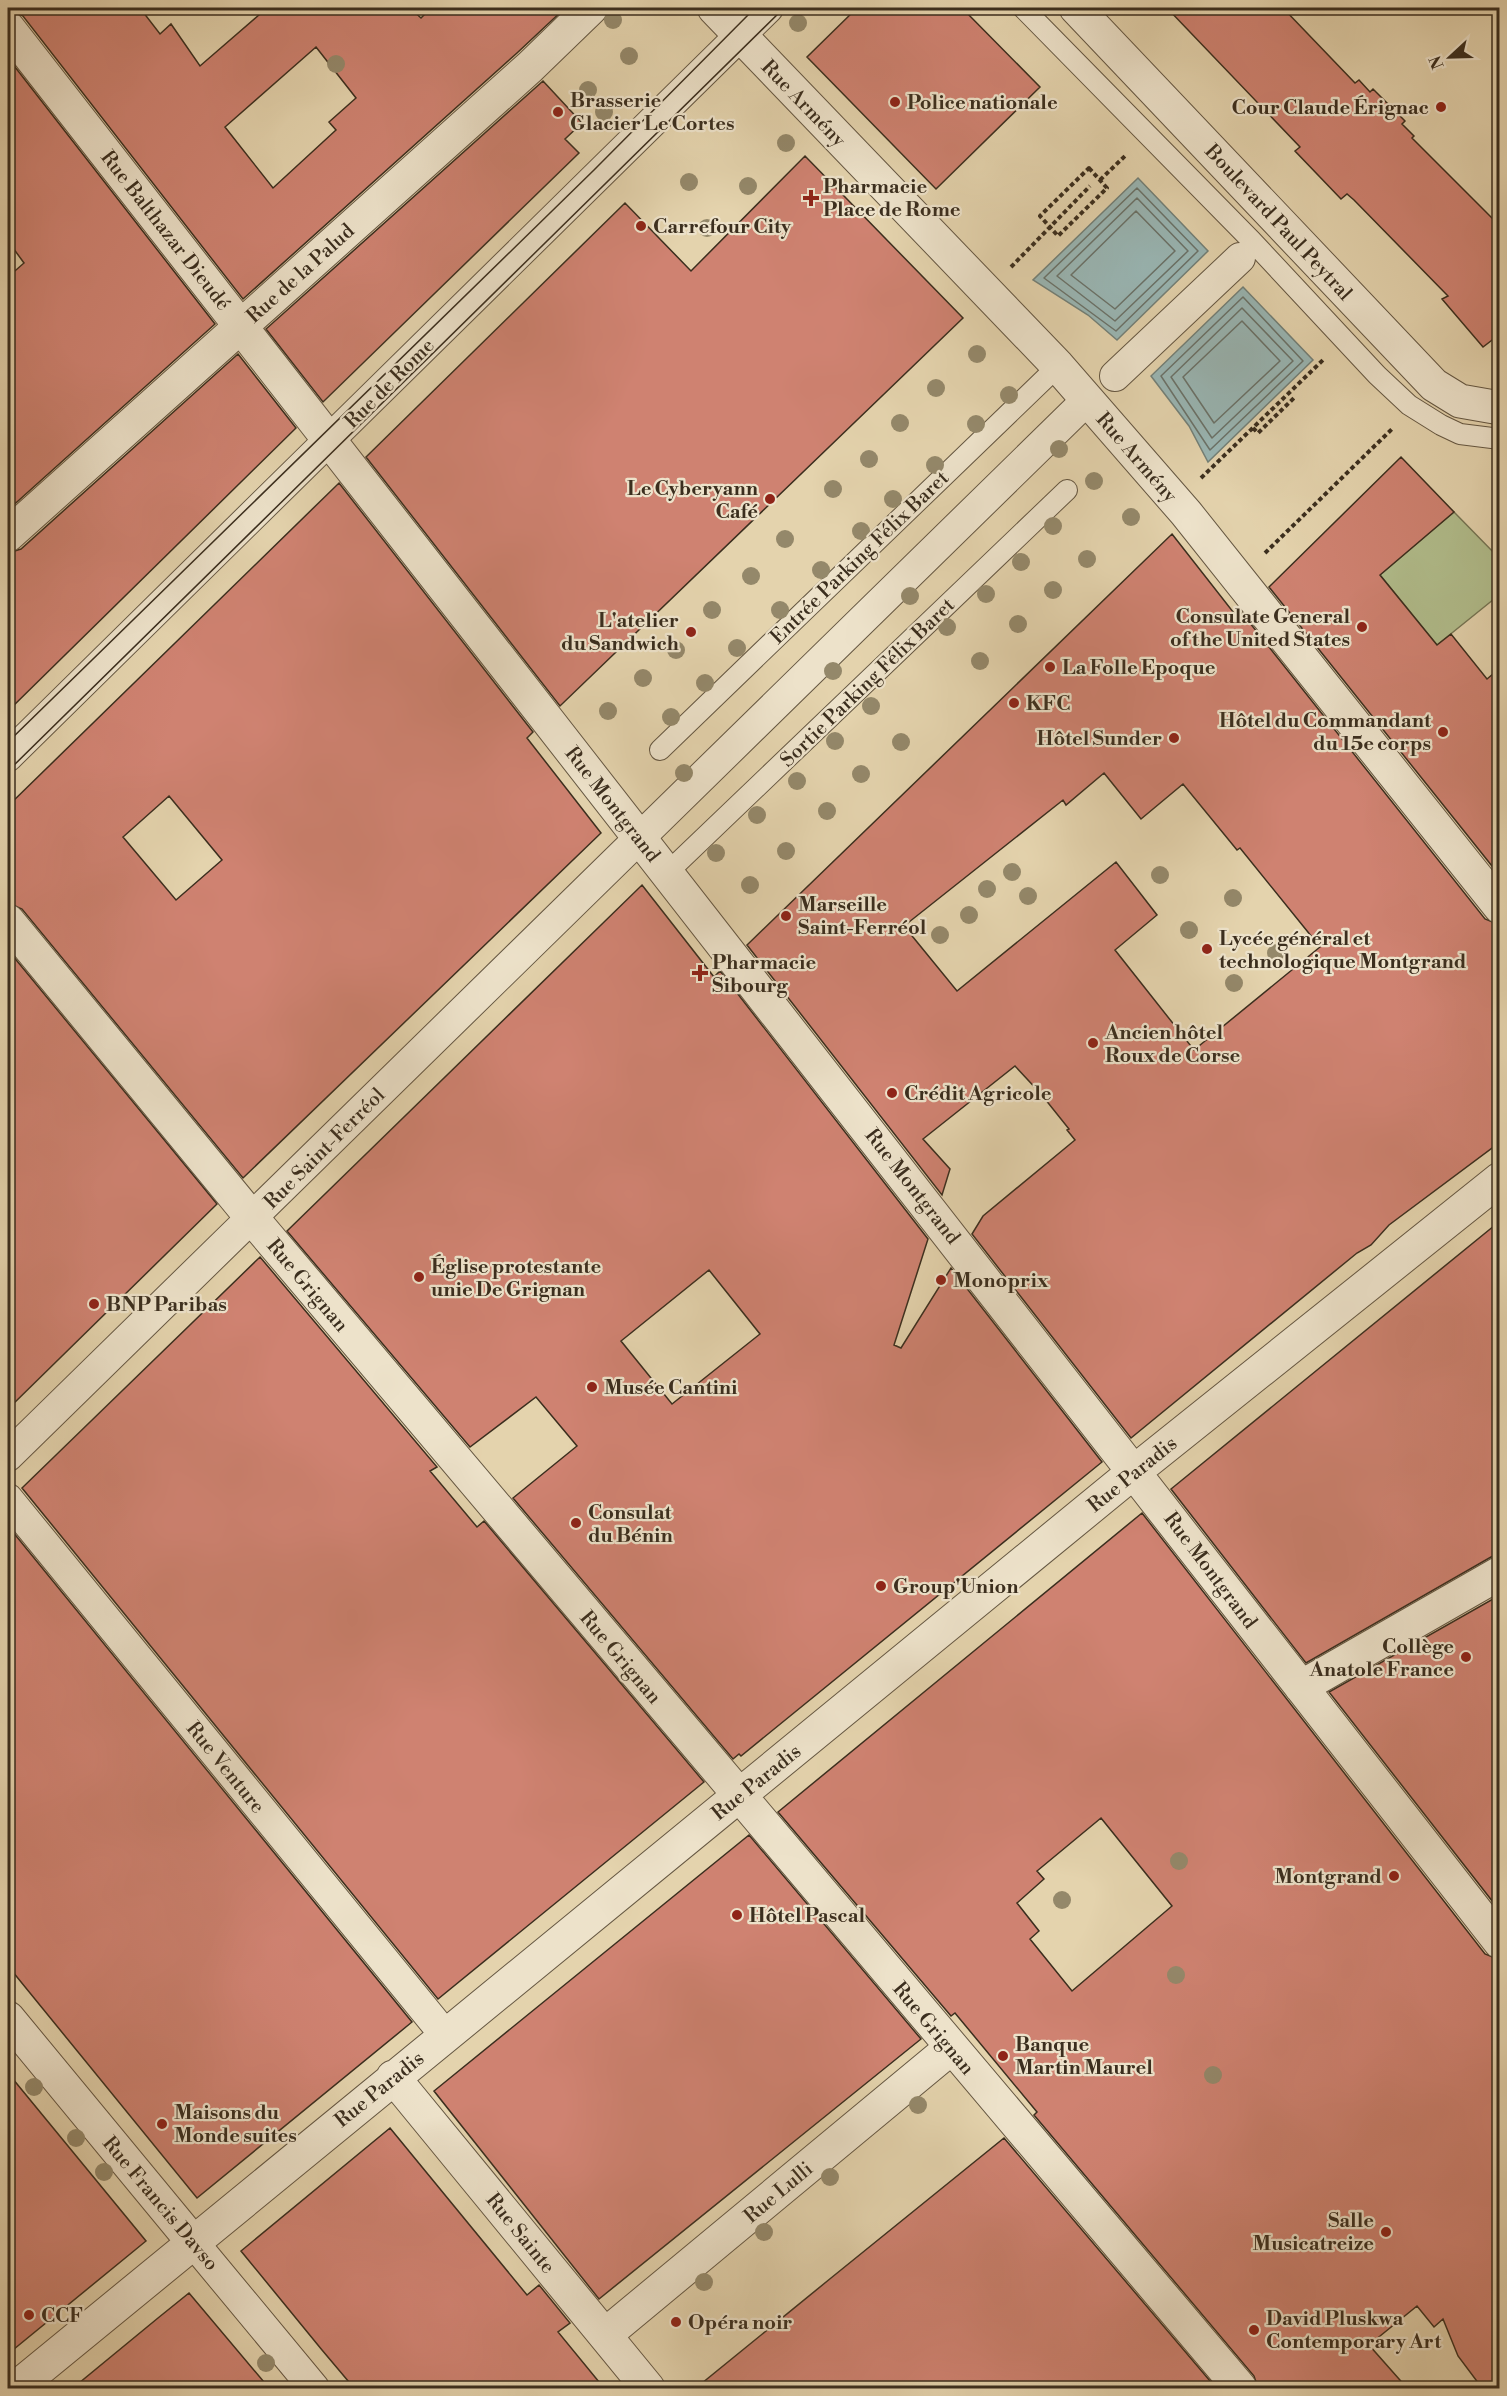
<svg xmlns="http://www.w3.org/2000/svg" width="1507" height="2396" font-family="'Libre Bodoni',serif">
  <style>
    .green { fill: #b1bd8c; stroke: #767655; stroke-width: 1.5 }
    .water { fill: #99b6b4; stroke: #738078; stroke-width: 1.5 }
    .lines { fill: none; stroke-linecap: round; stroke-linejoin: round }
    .shore { stroke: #6a7269; stroke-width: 1.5 }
    .building { fill: #cf8271; stroke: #3b2e1e; stroke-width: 1.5; fill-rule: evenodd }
    .service-casing { stroke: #655742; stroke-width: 22 }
    .pedestrian-casing { stroke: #655742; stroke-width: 32 }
    .minor-casing { stroke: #655742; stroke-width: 35 }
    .tertiary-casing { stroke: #655742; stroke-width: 35 }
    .path { stroke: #3b2e1e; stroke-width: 4; stroke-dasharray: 4.5 3; stroke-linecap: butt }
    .service { stroke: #ede2ca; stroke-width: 20 }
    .pedestrian { stroke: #ede2ca; stroke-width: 30 }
    .minor { stroke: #ede2ca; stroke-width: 33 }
    .tertiary { stroke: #ede2ca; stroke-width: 33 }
    .tram { stroke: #3b2e1e; stroke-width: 1.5 }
    .tree { fill: #94886a }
    .poi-dot { fill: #8f2418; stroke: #ede2ca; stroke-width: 2 }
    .labels { text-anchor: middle; stroke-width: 4.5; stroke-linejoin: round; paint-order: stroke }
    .poi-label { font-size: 20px; font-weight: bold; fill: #3b2e1e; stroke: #ede2ca; text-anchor: start }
    .street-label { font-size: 20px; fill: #3b2e1e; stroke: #ede2ca }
  </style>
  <rect width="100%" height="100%" fill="#e4d3ad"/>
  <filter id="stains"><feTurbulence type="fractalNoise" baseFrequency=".00333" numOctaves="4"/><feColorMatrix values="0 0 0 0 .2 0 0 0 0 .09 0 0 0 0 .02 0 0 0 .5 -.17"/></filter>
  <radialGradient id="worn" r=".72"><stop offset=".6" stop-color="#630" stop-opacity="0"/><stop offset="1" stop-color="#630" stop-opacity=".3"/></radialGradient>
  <path class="green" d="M1454 512 1499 558V595L1437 645 1380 575Z"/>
  <path class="water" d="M1138 178 1208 251 1117 340 1088 315 1033 280Z
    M1243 287 1313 360 1208 462 1189 426 1151 376Z"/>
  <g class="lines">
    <path class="shore" d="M1137 188 1198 251 1116 331 1044 278Z
      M1137 198 1188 251 1115 321 1057 276Z
      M1136 211 1175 251 1115 309 1071 275Z
      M1243 297 1303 361 1210 450 1161 376Z
      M1242 308 1293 361 1212 438 1171 377Z
      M1242 321 1280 361 1214 423 1183 377Z"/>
  </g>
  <path class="building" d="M8 8H140L160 34 171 24 200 66 267 8H410L421 18 431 8H565L517 53 243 299 23 16ZM316 47 356 98 329 122 336 130 273 188 225 127Z
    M857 8H962L1040 87 936 189 807 57Z
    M1167 8H1283L1355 83 1359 80 1370 92 1373 89 1405 121 1402 124 1414 136 1412 138 1500 226V334L1483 347 1442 299 1448 296 1354 200 1347 194 1341 199 1295 151 1300 147Z
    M8 58 215 324 8 510V277L24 263 8 241Z
    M543 81 582 123 565 139 579 153 323 402 266 329Z
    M805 156 963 318 560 706 366 457 625 203 691 271Z
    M238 354 296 428 8 711V553L21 549Z
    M1401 457 1454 512 1380 575 1437 645 1451 634 1487 679 1500 668V876L1269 587Z
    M339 483 533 732 527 738 601 833 243 1178 22 909 8 903V806ZM169 796 222 860 176 900 123 837Z
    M1172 534 1237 617 1242 613 1485 919 1500 925V1142L1389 1225 1371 1245 1357 1253 1131 1438 972 1234 983 1216 1075 1140 1067 1130 1069 1129 1041 1094 1015 1066 923 1139 950 1169 942 1195 747 945ZM1104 773 1141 819 1183 784 1237 850 1240 848 1320 947 1194 1050 1115 950 1157 915 1116 862 957 991 904 926 1063 800 1066 805Z
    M642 885 714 977 720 971 928 1239 894 1345 901 1348 951 1268 1102 1462 741 1756 739 1754 733 1759 513 1498 577 1446 536 1397 470 1447 287 1231ZM709 1270 760 1334 672 1404 621 1341Z
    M8 950 217 1204 8 1409Z
    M1500 1221V1554L1491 1557 1306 1663 1171 1489Z
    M260 1257 437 1467 430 1471 477 1527 484 1521 704 1782 438 1999 22 1488Z
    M1142 1513 1485 1954 1500 1960V2388H1482L1458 2356 1443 2319 1434 2327 1417 2306 1369 2345 1407 2388H1258L1254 2376 1034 2115 1037 2112 955 2013 951 2016 778 1812ZM1101 1818 1172 1906 1072 1991 1030 1939 1039 1931 1017 1903 1044 1879 1037 1871Z
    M8 1526 412 2022 197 2198 8 1966Z
    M1500 1595V1911L1329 1692Z
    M749 1835 921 2039 599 2299 434 2091Z
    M8 2073 146 2241 8 2354Z
    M390 2128 527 2295 539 2285 570 2323 558 2332 604 2388H354L322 2350 241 2251Z
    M1004 2138 1216 2388H696L831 2278Z
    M189 2293 269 2388H73L158 2318Z"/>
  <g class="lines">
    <defs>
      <path id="service" d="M1023 8 1252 241 1377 375 1409 405 1441 425 1460 434 1500 439
        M660 750 1058 366
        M667 873 1067 490"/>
      <path id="pedestrian" d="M1115 376 1240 258
        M8 756 768 8
        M8 1456 1087 400
        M8 1499 445 2035
        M193 2242 314 2388"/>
      <path id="minor" d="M8 28 1500 1942
        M8 535 530 67 591 8
        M8 921 252 1218 1240 2388
        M1301 1687 1500 1573
        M8 2018 193 2242
        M393 2077 648 2388
        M605 2335 951 2048
        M16 2388 1135 1471 1500 1179"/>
      <path id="tertiary" d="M714 8 1058 366 1186 513 1500 907
        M1076 8 1434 385 1460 401 1500 408"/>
    </defs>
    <use href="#service" class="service-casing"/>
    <use href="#pedestrian" class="pedestrian-casing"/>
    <use href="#minor" class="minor-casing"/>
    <use href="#tertiary" class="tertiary-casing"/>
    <path class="path" d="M1089 168 1107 188 1058 236 1040 216Z
      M1100 180 1126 155
      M1011 267 1090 186
      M1253 428 1258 433 1295 397
      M1201 478 1323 360
      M1265 553 1393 428"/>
    <use href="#service" class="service"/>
    <use href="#pedestrian" class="pedestrian"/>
    <use href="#minor" class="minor"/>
    <use href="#tertiary" class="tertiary"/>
    <path class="tram" d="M8 742 594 170 755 8
      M8 771 784 8"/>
  </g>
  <g class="tree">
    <circle cx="613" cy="20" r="9"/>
    <circle cx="798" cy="23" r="9"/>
    <circle cx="629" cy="56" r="9"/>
    <circle cx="336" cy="64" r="9"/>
    <circle cx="588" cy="90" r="9"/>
    <circle cx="604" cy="112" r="9"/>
    <circle cx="786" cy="143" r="9"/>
    <circle cx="689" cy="182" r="9"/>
    <circle cx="748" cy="186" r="9"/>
    <circle cx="707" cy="228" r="9"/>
    <circle cx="977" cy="354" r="9"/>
    <circle cx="936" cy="388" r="9"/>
    <circle cx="1009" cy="395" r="9"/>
    <circle cx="900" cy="423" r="9"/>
    <circle cx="976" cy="424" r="9"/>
    <circle cx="1059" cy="449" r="9"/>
    <circle cx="869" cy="459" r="9"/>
    <circle cx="935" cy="465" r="9"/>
    <circle cx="1094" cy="481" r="9"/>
    <circle cx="833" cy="489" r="9"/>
    <circle cx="893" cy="499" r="9"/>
    <circle cx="1131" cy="517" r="9"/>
    <circle cx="1053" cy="526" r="9"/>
    <circle cx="861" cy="531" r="9"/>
    <circle cx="785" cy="539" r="9"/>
    <circle cx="1087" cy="559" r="9"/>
    <circle cx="1021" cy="562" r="9"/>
    <circle cx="821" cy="570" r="9"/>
    <circle cx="751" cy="576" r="9"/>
    <circle cx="1053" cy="590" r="9"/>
    <circle cx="986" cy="594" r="9"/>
    <circle cx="910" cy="596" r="9"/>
    <circle cx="712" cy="610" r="9"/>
    <circle cx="780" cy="610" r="9"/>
    <circle cx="1018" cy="624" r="9"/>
    <circle cx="947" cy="627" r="9"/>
    <circle cx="737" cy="648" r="9"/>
    <circle cx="676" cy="650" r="9"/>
    <circle cx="980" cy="661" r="9"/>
    <circle cx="833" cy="671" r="9"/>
    <circle cx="643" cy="678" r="9"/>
    <circle cx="705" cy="683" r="9"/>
    <circle cx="871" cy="706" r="9"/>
    <circle cx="608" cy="711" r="9"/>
    <circle cx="671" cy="717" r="9"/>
    <circle cx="835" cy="741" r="9"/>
    <circle cx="901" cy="742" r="9"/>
    <circle cx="684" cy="773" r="9"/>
    <circle cx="861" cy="774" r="9"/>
    <circle cx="797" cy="781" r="9"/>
    <circle cx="827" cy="811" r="9"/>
    <circle cx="757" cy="815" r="9"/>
    <circle cx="786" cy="851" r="9"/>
    <circle cx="716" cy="853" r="9"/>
    <circle cx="1012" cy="872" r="9"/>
    <circle cx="1160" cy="875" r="9"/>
    <circle cx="750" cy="885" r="9"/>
    <circle cx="987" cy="889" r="9"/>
    <circle cx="1028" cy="896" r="9"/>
    <circle cx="1233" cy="898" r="9"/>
    <circle cx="969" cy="915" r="9"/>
    <circle cx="1189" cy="930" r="9"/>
    <circle cx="940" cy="935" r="9"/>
    <circle cx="1276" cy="953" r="9"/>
    <circle cx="1234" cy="983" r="9"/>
    <circle cx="1179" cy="1861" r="9"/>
    <circle cx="1062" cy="1900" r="9"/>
    <circle cx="1176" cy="1975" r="9"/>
    <circle cx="1213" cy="2075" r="9"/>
    <circle cx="34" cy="2087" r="9"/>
    <circle cx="918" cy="2105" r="9"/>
    <circle cx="76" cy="2138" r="9"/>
    <circle cx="104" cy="2172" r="9"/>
    <circle cx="830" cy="2177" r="9"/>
    <circle cx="764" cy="2232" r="9"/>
    <circle cx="704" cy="2282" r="9"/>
    <circle cx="266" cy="2363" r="9"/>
  </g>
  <g class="poi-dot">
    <circle cx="895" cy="102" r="6"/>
    <circle cx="1441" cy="107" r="6"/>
    <circle cx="558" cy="112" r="6"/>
    <path d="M808 189h6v6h6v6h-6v6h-6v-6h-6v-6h6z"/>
    <circle cx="641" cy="226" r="6"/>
    <circle cx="770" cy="499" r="6"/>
    <circle cx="1362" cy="627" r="6"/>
    <circle cx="691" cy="632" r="6"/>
    <circle cx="1050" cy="667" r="6"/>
    <circle cx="1014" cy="703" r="6"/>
    <circle cx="1443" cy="732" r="6"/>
    <circle cx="1174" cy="738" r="6"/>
    <circle cx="786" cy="916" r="6"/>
    <circle cx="1207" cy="949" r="6"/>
    <path d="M697 964h6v6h6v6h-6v6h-6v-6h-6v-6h6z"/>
    <circle cx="1093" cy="1043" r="6"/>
    <circle cx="892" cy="1093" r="6"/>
    <circle cx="419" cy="1277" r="6"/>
    <circle cx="941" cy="1280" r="6"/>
    <circle cx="94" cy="1304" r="6"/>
    <circle cx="592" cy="1387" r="6"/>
    <circle cx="576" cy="1523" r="6"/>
    <circle cx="881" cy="1586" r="6"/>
    <circle cx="1466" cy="1657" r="6"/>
    <circle cx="1394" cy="1876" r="6"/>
    <circle cx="737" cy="1915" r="6"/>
    <circle cx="1003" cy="2056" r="6"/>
    <circle cx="162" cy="2124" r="6"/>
    <circle cx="1386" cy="2232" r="6"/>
    <circle cx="29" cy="2315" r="6"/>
    <circle cx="676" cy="2322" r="6"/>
    <circle cx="1254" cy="2330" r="6"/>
  </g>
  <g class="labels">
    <g class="poi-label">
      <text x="570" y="107">Brasserie<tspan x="570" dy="23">Glacier Le Cortes</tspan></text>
      <text x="907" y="109">Police nationale</text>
      <text x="1429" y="114" text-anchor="end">Cour Claude Érignac</text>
      <text x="823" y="193">Pharmacie<tspan x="823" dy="23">Place de Rome</tspan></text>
      <text x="653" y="233">Carrefour City</text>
      <text x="758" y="495" text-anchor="end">Le Cyberyann<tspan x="758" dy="23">Café</tspan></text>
      <text x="1350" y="623" text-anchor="end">Consulate General<tspan x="1350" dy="23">of the United States</tspan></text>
      <text x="679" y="627" text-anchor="end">L'atelier<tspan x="679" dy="23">du Sandwich</tspan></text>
      <text x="1062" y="674">La Folle Epoque</text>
      <text x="1026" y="710">KFC</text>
      <text x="1431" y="727" text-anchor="end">Hôtel du Commandant<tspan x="1431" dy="23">du 15e corps</tspan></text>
      <text x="1162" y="745" text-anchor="end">Hôtel Sunder</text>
      <text x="798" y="911">Marseille<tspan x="798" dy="23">Saint-Ferréol</tspan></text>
      <text x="1219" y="945">Lycée général et<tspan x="1219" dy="23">technologique Montgrand</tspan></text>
      <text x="712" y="969">Pharmacie<tspan x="712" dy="23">Sibourg</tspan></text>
      <text x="1105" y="1039">Ancien hôtel<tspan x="1105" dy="23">Roux de Corse</tspan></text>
      <text x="904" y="1100">Crédit Agricole</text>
      <text x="431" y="1273">Église protestante<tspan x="431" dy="23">unie De Grignan</tspan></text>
      <text x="953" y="1287">Monoprix</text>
      <text x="106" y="1311">BNP Paribas</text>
      <text x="604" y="1394">Musée Cantini</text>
      <text x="588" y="1519">Consulat<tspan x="588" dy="23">du Bénin</tspan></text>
      <text x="893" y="1593">Group'Union</text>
      <text x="1454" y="1653" text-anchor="end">Collège<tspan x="1454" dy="23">Anatole France</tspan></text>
      <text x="1382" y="1883" text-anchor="end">Montgrand</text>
      <text x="749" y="1922">Hôtel Pascal</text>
      <text x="1015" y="2051">Banque<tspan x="1015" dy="23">Martin Maurel</tspan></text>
      <text x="174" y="2119">Maisons du<tspan x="174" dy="23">Monde suites</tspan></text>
      <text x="1374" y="2227" text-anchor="end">Salle<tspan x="1374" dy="23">Musicatreize</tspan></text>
      <text x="41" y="2322">CCF</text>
      <text x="1266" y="2325">David Pluskwa<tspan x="1266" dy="23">Contemporary Art</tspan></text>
      <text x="688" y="2329">Opéra noir</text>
    </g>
    <g class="street-label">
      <text transform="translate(804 103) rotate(46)" y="7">Rue Armény</text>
      <text transform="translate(1279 222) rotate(47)" y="7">Boulevard Paul Peytral</text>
      <text transform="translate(166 230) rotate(52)" y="7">Rue Balthazar Dieudé</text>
      <text transform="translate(300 273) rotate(-42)" y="7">Rue de la Palud</text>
      <text transform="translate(389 383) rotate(-45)" y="7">Rue de Rome</text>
      <text transform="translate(1137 457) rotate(49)" y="7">Rue Armény</text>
      <text transform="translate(859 557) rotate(-44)" y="7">Entrée Parking Félix Baret</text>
      <text transform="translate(867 682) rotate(-44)" y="7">Sortie Parking Félix Baret</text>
      <text transform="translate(613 804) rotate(52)" y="7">Rue Montgrand</text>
      <text transform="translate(324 1148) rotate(-45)" y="7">Rue Saint-Ferréol</text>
      <text transform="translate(913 1186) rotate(52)" y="7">Rue Montgrand</text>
      <text transform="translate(308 1285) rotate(50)" y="7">Rue Grignan</text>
      <text transform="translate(1132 1474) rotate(-39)" y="7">Rue Paradis</text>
      <text transform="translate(1211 1570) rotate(53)" y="7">Rue Montgrand</text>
      <text transform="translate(621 1657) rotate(50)" y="7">Rue Grignan</text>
      <text transform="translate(226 1767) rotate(51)" y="7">Rue Venture</text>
      <text transform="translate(756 1782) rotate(-39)" y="7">Rue Paradis</text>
      <text transform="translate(934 2028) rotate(50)" y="7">Rue Grignan</text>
      <text transform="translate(379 2089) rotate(-39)" y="7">Rue Paradis</text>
      <text transform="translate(778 2192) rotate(-40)" y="7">Rue Lulli</text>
      <text transform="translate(161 2203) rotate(50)" y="7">Rue Francis Davso</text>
      <text transform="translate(521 2233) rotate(51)" y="7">Rue Sainte</text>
    </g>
  </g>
  <rect width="1507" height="2396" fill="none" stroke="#e4d3ad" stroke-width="30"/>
  <rect x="9" y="9" width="1489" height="2378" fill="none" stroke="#3b2e1e" stroke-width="3"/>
  <rect x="15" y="15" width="1477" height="2366" fill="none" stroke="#3b2e1e" stroke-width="1.5"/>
  <g transform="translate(1450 57) rotate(248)" stroke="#ede2ca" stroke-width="4.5" paint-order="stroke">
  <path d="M0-4.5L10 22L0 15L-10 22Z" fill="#3b2e1e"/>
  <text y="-9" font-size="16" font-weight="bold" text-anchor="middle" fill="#3b2e1e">N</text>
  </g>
  <rect width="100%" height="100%" filter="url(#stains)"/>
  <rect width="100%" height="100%" fill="url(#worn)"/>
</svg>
